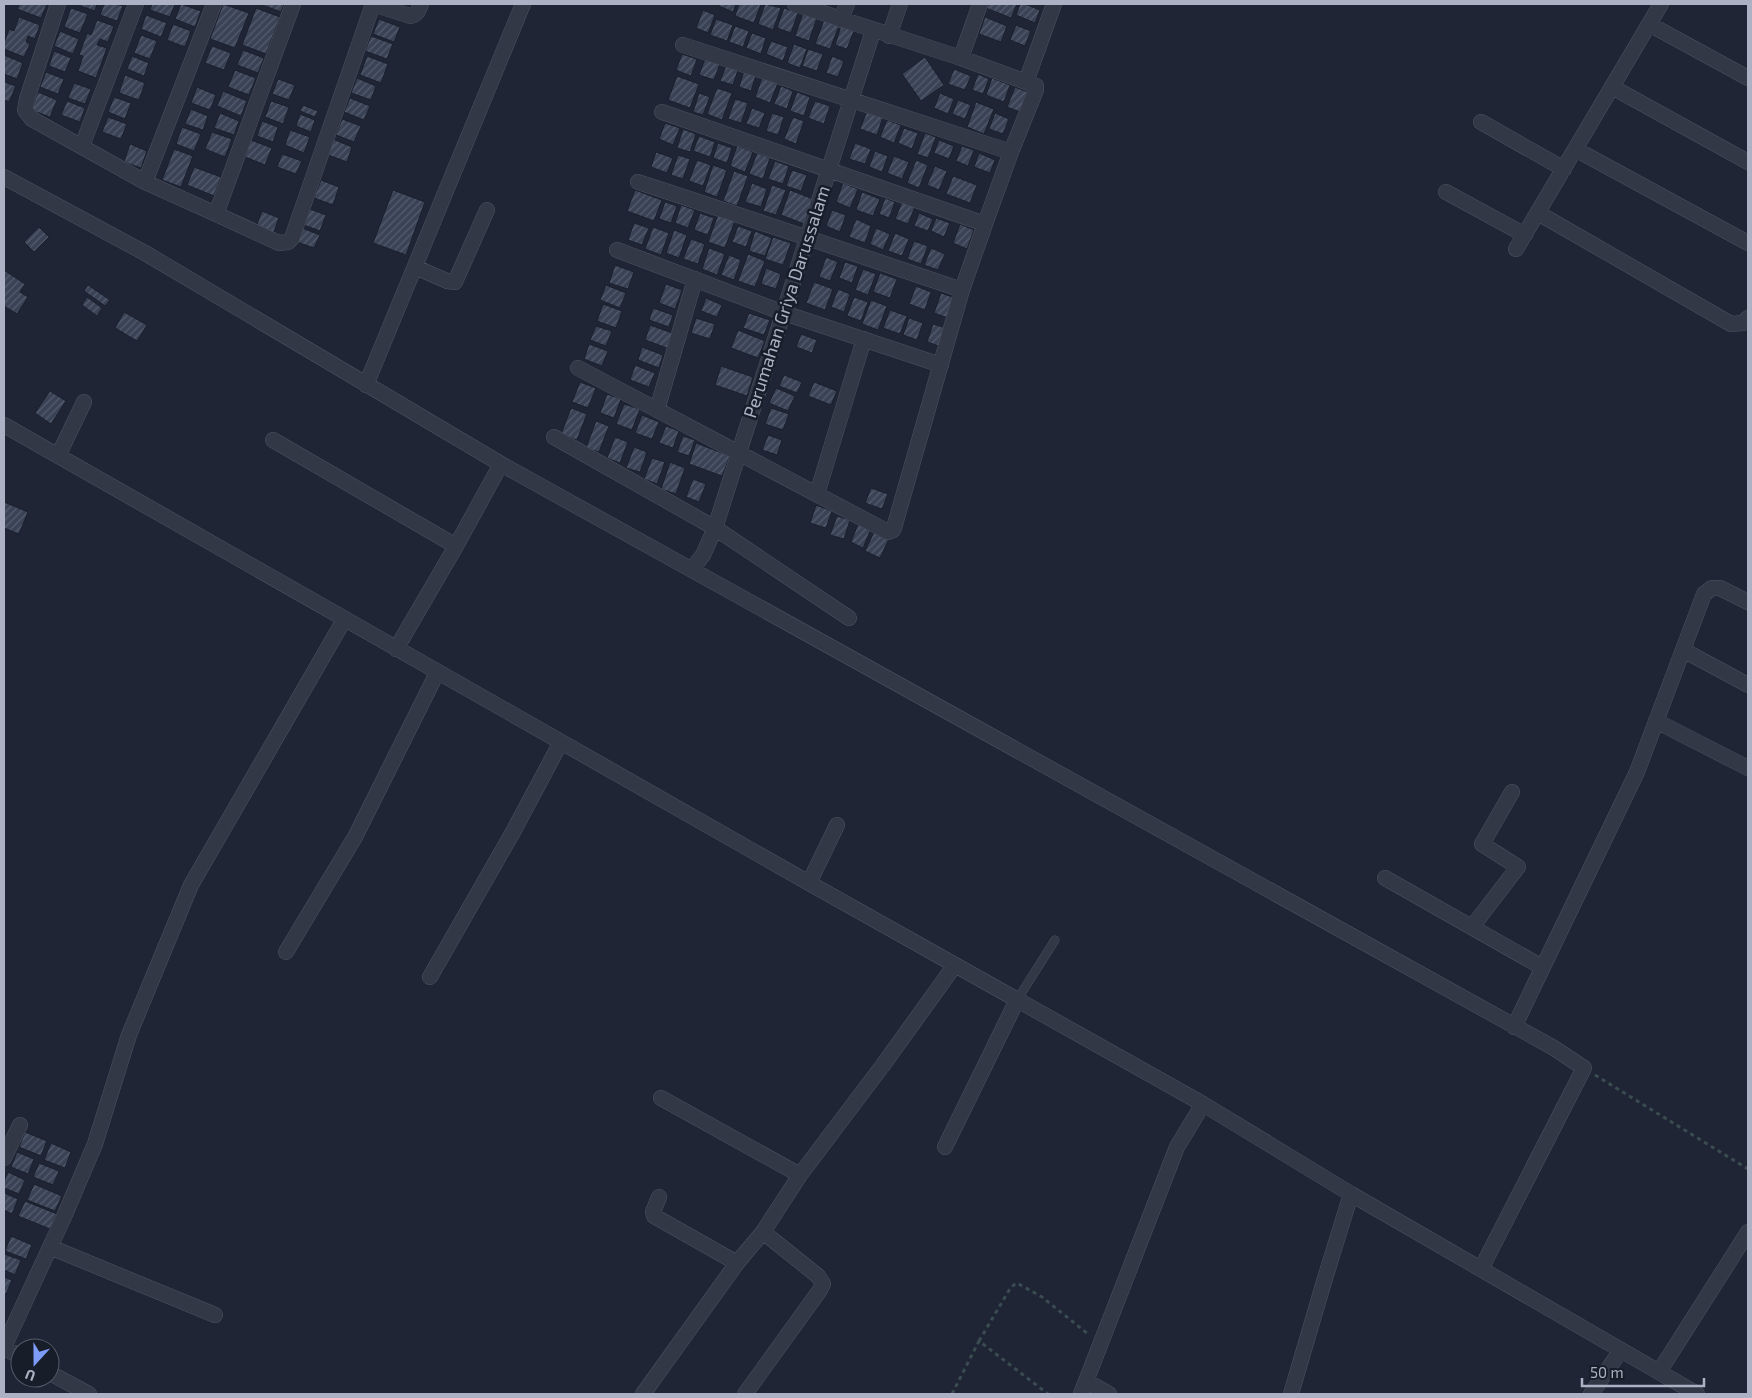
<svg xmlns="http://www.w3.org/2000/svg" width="1752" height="1398" font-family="'Exo 2',sans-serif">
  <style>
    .building { fill: url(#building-hatch); stroke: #1a1f2c }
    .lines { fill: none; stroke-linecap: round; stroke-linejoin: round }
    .lane-casing { stroke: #4d5261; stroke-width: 9 }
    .street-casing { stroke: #4d5261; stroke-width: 16 }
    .path { stroke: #3b4c51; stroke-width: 3; stroke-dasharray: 4 4; stroke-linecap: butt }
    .lane { stroke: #323846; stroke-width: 8 }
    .street { stroke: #323846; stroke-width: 15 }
    .labels { text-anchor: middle; stroke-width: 5; stroke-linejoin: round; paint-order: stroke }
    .street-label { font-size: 18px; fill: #acb2c3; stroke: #181d2a }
  </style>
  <defs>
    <pattern id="building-hatch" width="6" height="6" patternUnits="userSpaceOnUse" patternTransform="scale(1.25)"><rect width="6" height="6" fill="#3a4356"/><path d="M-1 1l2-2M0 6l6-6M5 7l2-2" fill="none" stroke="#545c6d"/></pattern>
  </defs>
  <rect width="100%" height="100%" fill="#1f2535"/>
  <path class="building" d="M20 4H47L41 18 17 9Z
    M75 4H97L95 11Z
    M104 4H116L123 6 117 21 100 15Z
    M152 4H175L170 17 150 10Z
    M181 4 201 11 195 27 175 19Z
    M223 4 249 13 235 48 210 39Z
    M260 4H284L281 12Z
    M720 4H736L733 12 719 6Z
    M739 4H761L754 23 735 16Z
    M765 4 781 8 773 30 758 24Z
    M988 4H1017L1011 18 986 8Z
    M1020 4H1025L1040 10 1035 23 1016 15Z
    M71 8 88 14 80 33 64 27Z
    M256 8 280 17 266 54 242 45Z
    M784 8 798 13 791 33 777 28Z
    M703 10 715 15 708 33 696 28Z
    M803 13 817 18 809 41 795 36Z
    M146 15 167 23 161 37 141 29Z
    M19 17 40 25 35 39 28 36 26 42 30 44 24 57 4 49V43L9 29 14 31Z
    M985 17 1007 26 1001 42 979 34Z
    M379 19 400 27 394 42 373 34Z
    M716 19 733 25 727 41 710 35Z
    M97 20 114 26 108 42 100 39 97 45 107 48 96 78 78 71 83 56 79 55 87 33 91 35Z
    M824 20 839 26 830 49 815 44Z
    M173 24 191 31 185 47 167 40Z
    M1016 25 1031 31 1025 46 1010 40Z
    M735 26 749 31 743 47 729 42Z
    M841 26 854 31 847 49 835 45Z
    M60 31 79 39 73 54 54 46Z
    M752 33 766 38 761 54 746 48Z
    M141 35 157 41 150 59 134 53Z
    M371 36 393 44 387 59 365 51Z
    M771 41 788 47 783 61 766 54Z
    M794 44 807 49 800 68 787 63Z
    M212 46 231 53 224 70 205 63Z
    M808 49 823 54 817 71 802 66Z
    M243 50 264 58 258 73 237 65Z
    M54 51 71 58 65 72 49 66Z
    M682 54 697 59 691 76 676 70Z
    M4 55 23 63 17 79 4 74Z
    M132 56 149 63 144 76 127 69Z
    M367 56 388 64 381 83 360 75Z
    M832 56 844 61 838 77 826 73Z
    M925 57 944 85 921 101 902 74Z
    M705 59 720 64 714 80 699 75Z
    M726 66 738 70 733 85 720 81Z
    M954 69 971 76 965 90 948 84Z
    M235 70 256 78 249 95 228 87Z
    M744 71 756 75 751 91 739 87Z
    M46 72 64 79 58 94 40 87Z
    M978 74 989 79 983 94 972 90Z
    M125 75 145 83 139 100 119 93Z
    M677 76 699 84 690 108 668 100Z
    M357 78 376 86 371 100 351 93Z
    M762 78 778 83 770 103 755 97Z
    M992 78 1010 85 1004 102 986 95Z
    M278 79 295 85 289 100 272 94Z
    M4 82 16 86 9 102 4 100Z
    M74 83 91 89 85 104 68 98Z
    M781 86 793 91 787 109 774 104Z
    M197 87 216 95 210 110 191 103Z
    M1015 87 1033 94 1025 114 1007 107Z
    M717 88 732 93 722 120 707 114Z
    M223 91 247 101 241 116 217 106Z
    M38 92 57 100 50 117 31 110Z
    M797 92 810 97 804 116 790 111Z
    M699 93 710 97 703 115 693 112Z
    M940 93 954 99 948 114 934 108Z
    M114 97 131 103 125 119 108 112Z
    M350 98 370 106 364 120 344 112Z
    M735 99 748 103 741 123 728 119Z
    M958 100 971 105 965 119 952 114Z
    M67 101 85 108 80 122 61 115Z
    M271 101 289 107 283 124 265 117Z
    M815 101 830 106 824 124 808 118Z
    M976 102 994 109 984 134 967 127Z
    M303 105 318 111 315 117 300 111Z
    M752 108 765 113 759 128 746 124Z
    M191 109 208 116 203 130 185 124Z
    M867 111 883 117 877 135 860 129Z
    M220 113 239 121 234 135 214 128Z
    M772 113 784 117 778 135 766 131Z
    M995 113 1009 119 1003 134 989 129Z
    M300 114 315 120 311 132 296 126Z
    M108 117 127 124 121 139 102 132Z
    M793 117 804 121 796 144 784 139Z
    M342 119 361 126 354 142 336 135Z
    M887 120 901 125 894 143 880 137Z
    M262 121 278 127 273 142 257 136Z
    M665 123 680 128 673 145 659 139Z
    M182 127 201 134 194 151 176 144Z
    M904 128 918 133 912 149 898 143Z
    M683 129 696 134 690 152 677 148Z
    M290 130 310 137 304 153 285 145Z
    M212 132 232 139 225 157 205 149Z
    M925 133 936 137 928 158 917 154Z
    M699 136 715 142 710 157 693 151Z
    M333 139 352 147 347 162 328 155Z
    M251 140 272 148 265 165 245 157Z
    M939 140 954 146 949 159 934 153Z
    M718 143 732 148 727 163 713 158Z
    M855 143 871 149 865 164 849 159Z
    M130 144 147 151 141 168 124 162Z
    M737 146 753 152 745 172 730 166Z
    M962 146 974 150 968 166 956 161Z
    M174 149 193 156 181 187 162 180Z
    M875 151 888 156 882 172 869 167Z
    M656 152 673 158 667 173 651 167Z
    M757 153 770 158 763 179 749 174Z
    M979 153 995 160 990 173 974 167Z
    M282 154 302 161 296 174 277 167Z
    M678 155 690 159 683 179 671 175Z
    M894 156 909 162 902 179 887 173Z
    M697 160 711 165 703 186 689 181Z
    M916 160 928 165 919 188 907 183Z
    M775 161 789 166 783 184 768 179Z
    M713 165 727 170 717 197 704 192Z
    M935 166 947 171 939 190 927 185Z
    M194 167 221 177 214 196 187 185Z
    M792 170 807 175 801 191 786 186Z
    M734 171 748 176 737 206 723 201Z
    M953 176 977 185 970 203 946 194Z
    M321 180 339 187 333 205 314 198Z
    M752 183 767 189 761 207 745 202Z
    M843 183 858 189 850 208 836 202Z
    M772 185 786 190 776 215 763 211Z
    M393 190 425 202 406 255 373 243Z
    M635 190 662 200 654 221 627 211Z
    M790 190 813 199 804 224 781 215Z
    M862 192 880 199 873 216 856 210Z
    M885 198 895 202 889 218 879 214Z
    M665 202 677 206 671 223 659 219Z
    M902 202 915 207 908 224 895 219Z
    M681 205 695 210 688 228 675 223Z
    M310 209 326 215 320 231 304 225Z
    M832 210 846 215 840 232 826 226Z
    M262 211 279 218 273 234 256 227Z
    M719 212 736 218 725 248 708 242Z
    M700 213 714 218 708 235 694 230Z
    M919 213 933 219 928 231 914 226Z
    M936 218 950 223 944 237 931 231Z
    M856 219 871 226 865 243 849 237Z
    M634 223 649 228 642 245 628 240Z
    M960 224 974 230 967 249 953 243Z
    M738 226 752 231 746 247 732 242Z
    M39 227 49 237 34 252 24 242Z
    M653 227 669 233 661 255 645 249Z
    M302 228 320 235 314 248 297 242Z
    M876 228 890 234 883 250 870 244Z
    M674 230 687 235 679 258 666 253Z
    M755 231 772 238 765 256 749 251Z
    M895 233 909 239 902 256 888 251Z
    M773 237 791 243 783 265 765 259Z
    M691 239 705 244 698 264 683 259Z
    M914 241 928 246 921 264 907 259Z
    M709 248 725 254 717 275 702 269Z
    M931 248 945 254 938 270 924 265Z
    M748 254 765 261 755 287 738 281Z
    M729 255 741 260 734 280 721 275Z
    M826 257 838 262 830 281 819 277Z
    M845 262 858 266 852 283 839 278Z
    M615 265 634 272 628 289 609 283Z
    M766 268 781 274 776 289 761 284Z
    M863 269 876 274 868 295 855 290Z
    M4 270 25 284 20 292 28 297 17 314 4 306Z
    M880 273 897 279 890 298 873 292Z
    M814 282 833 289 825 310 806 303Z
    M666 284 682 290 675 309 659 303Z
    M88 285 110 300 105 306 84 291Z
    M606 285 626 293 620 308 600 300Z
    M916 286 931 292 925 310 909 304Z
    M838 289 850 294 844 312 831 307Z
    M941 293 955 298 948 318 934 313Z
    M87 297 102 308 97 316 82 305Z
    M854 297 868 302 861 321 847 316Z
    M706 298 722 305 717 317 701 311Z
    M871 300 887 306 878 330 862 324Z
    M603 304 622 311 616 328 597 321Z
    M653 308 673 315 669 327 649 320Z
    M890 310 907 316 900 334 883 328Z
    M124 312 147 325 137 341 115 328Z
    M749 313 770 320 764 335 743 328Z
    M696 318 715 324 710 339 691 333Z
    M909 318 923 323 917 340 903 335Z
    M933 324 949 329 942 347 927 342Z
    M650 325 672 333 667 348 645 340Z
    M596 326 612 331 606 346 590 340Z
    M738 330 765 341 758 358 731 348Z
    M801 334 817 340 812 353 796 347Z
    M589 344 608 351 602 366 584 359Z
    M642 347 663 355 659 368 638 360Z
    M635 365 655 373 649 387 630 380Z
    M721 366 753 377 747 396 715 385Z
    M784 375 802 382 797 393 779 386Z
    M580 382 596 388 588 408 572 402Z
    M814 382 837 391 831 405 808 396Z
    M776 388 795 396 788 411 769 403Z
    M50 391 66 401 51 424 35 413Z
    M607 394 621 399 614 418 600 413Z
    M624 404 640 409 632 430 616 424Z
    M571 408 587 414 577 440 561 434Z
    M771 408 789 414 783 430 765 424Z
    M642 415 659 422 652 439 635 433Z
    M596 421 609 426 599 452 586 448Z
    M666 426 679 431 673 448 659 443Z
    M768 435 782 440 777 455 762 450Z
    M683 436 695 440 689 456 677 452Z
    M615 437 628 442 620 463 607 458Z
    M696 443 730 456 722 476 689 464Z
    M634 447 647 452 640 472 626 468Z
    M652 458 665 462 657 484 644 479Z
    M670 462 685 468 676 494 661 489Z
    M693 479 706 484 699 502 686 497Z
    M871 488 888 494 882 509 865 503Z
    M4 502 28 512 19 534 4 528Z
    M816 505 832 511 826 528 810 523Z
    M837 516 850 520 844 539 830 535Z
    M858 524 871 529 863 548 851 542Z
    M874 532 889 539 880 558 865 551Z
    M25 1132 47 1141 41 1156 19 1147Z
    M51 1143 71 1152 65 1168 44 1160Z
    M17 1152 34 1159 28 1174 11 1167Z
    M39 1163 59 1171 53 1185 33 1177Z
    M8 1172 25 1180 19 1194 4 1188V1182Z
    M34 1184 62 1196 55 1211 27 1200Z
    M4 1193 18 1199 12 1214 4 1210Z
    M25 1201 57 1214 50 1229 18 1216Z
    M11 1236 32 1245 26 1259 5 1251Z
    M4 1254 21 1260 15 1275 4 1270Z
    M4 1277 12 1280 6 1294 4 1293Z"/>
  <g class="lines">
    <defs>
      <path id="lane" d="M1017 1000 1055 940"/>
      <path id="street" d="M58 4 27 99 25 110 32 119 145 182
        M214 4 145 182 216 214 293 4
        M373 4 410 16C417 15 419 10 421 4
        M795 4 961 58 1026 82 1054 4
        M841 20 847 4
        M1649 24 1748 78
        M889 36 900 4
        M683 45 1011 152
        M961 58 980 4
        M1612 87 1748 162
        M662 112 985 224 1011 152 1036 90V86L1026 82
        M1481 122 1564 169
        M82 146 136 4
        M1575 149 1748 243
        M4 177 145 253 501 464 1554 1048 1584 1068 1481 1269
        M638 182 808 238 962 290 985 224
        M1446 192 1525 235
        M1538 213 1731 324 1743 323 1748 318
        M216 214 279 243 288 242 292 238 373 4
        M1516 249 1661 4
        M617 250 784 313 941 365
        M415 267 447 281 455 282 487 210
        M578 368 888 532 893 530 894 528 962 290
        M366 385 523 4
        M657 410 695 279
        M4 425 809 883 1203 1104 1351 1194 1697 1394
        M554 437 715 528 849 618
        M273 440 456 546
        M58 456 84 402
        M817 494 864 339
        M692 569 703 555 715 528 873 31
        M396 649 456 546 501 464
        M1683 650 1748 685
        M1656 721 1748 768
        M1385 878 1542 967
        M809 883 837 825
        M1472 927 1518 867 1482 844 1512 792
        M286 952 355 837 437 673
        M430 977 513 832 561 742
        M1514 1027 1637 772 1704 594 1712 588H1720L1748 602
        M661 1098 800 1175
        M945 1147 1017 1000
        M4 1158 20 1125
        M659 1197 653 1212 654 1216 737 1263
        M50 1247 215 1315
        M4 1347 63 1219 95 1144 129 1035 191 885 344 620
        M4 1348 20 1356
        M1659 1372 1748 1232
        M50 1373 89 1394
        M1086 1381 1109 1394
        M643 1394 737 1263 763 1232 800 1175 883 1065 955 965
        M745 1394 820 1290 823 1284 818 1276 763 1232
        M1081 1394 1177 1147 1203 1104
        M1291 1394 1323 1285 1351 1194
        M1591 1394 1621 1350"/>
    </defs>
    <use href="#lane" class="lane-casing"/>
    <use href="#street" class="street-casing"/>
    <path class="path" d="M1595 1075 1748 1169
      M979 1341 1011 1287 1017 1283 1042 1297 1088 1334
      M952 1394 979 1341 1048 1394"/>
    <use href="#lane" class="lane"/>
    <use href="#street" class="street"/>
  </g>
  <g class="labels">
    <g class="street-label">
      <text transform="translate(787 302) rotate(-72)" y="6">Perumahan Griya Darussalam</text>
    </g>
  </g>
  <rect width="1752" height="1398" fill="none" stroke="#acb2c3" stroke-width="10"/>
  <g transform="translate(35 1363) rotate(201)"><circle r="24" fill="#181d2a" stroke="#535967"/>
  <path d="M0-4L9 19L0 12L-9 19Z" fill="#7c9cf8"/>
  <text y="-8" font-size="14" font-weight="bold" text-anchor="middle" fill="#acb2c3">U</text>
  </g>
  <path d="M1582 1378v8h122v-8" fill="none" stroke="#acb2c3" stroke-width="2.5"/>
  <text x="1590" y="1378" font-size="15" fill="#acb2c3" stroke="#181d2a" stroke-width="4" paint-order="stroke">50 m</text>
</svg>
